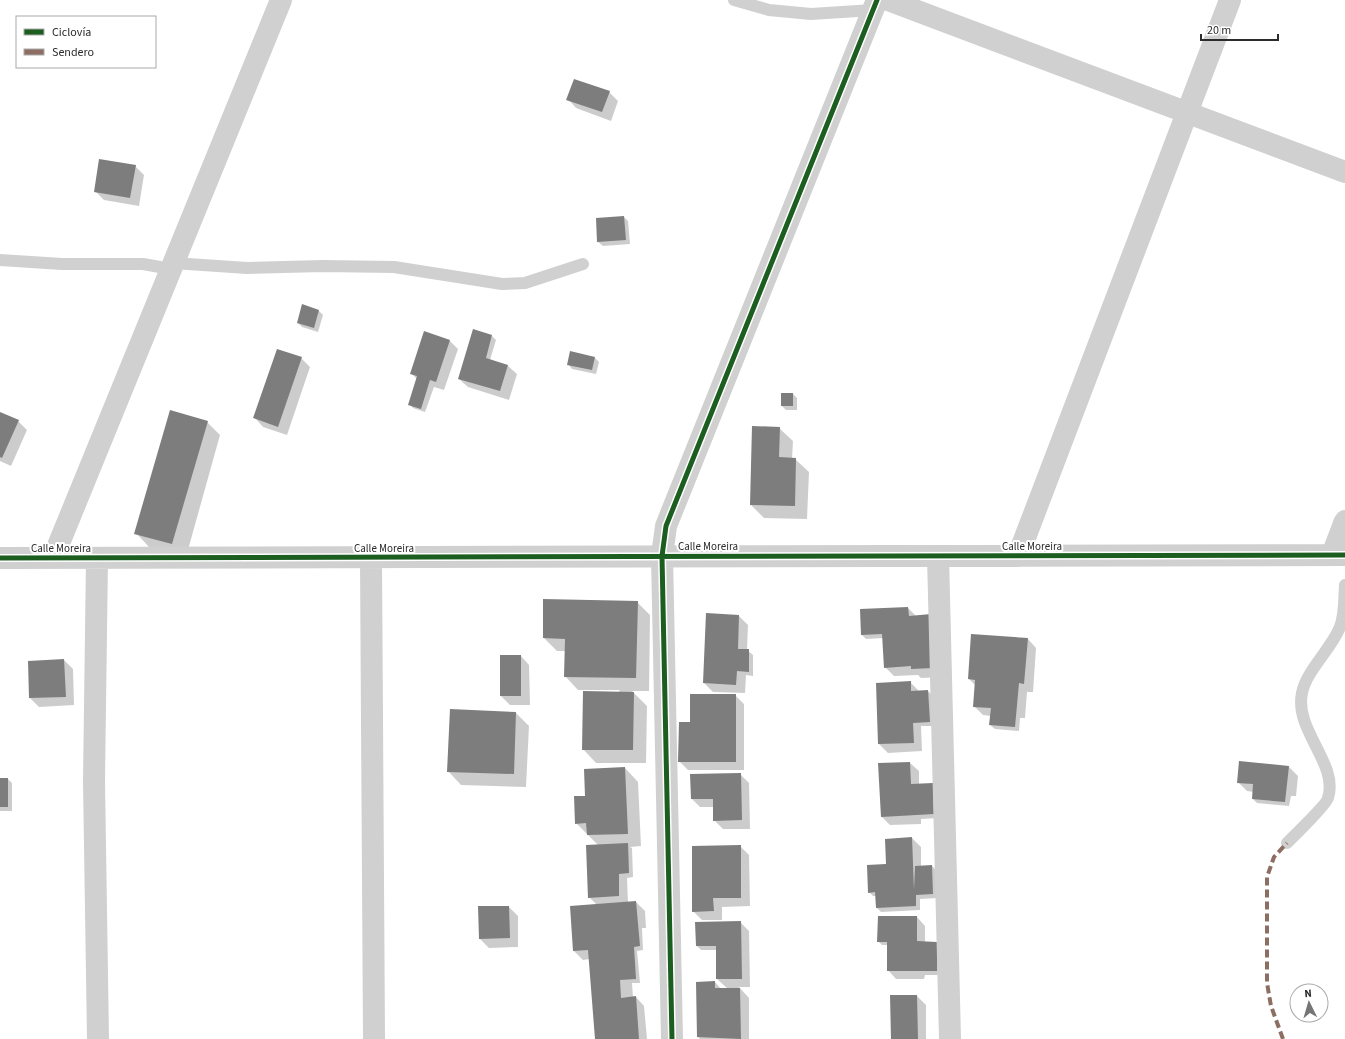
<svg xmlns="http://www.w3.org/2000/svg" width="1345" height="1039" font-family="'Source Sans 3',sans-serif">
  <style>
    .shadow { fill: #0003 }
    .building { fill: #7d7d7d }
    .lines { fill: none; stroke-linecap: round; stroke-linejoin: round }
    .lane { stroke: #d0d0d0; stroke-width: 12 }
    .street { stroke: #d0d0d0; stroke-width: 22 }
    .quiet { stroke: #8d6e63; stroke-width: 4; stroke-dasharray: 8 4; stroke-linecap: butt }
    .cycleway-casing { stroke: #fff; stroke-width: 8 }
    .cycleway { stroke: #1b5e20; stroke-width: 5 }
    .labels { text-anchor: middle; stroke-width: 4; stroke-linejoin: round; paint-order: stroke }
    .street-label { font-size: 11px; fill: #2b2b2b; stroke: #fff }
  </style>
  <rect width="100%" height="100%" fill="#fff"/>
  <path class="shadow" d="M609 92 618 101 611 121 576 108 568 99Z
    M135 166 144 175 139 206 104 200 95 191Z
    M624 217 628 221 630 244 603 246 598 242Z
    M303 306 319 311 323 315 318 332 302 327 298 323Z
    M492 336 496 340 490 360 508 366 517 374 509 400 468 387 459 379Z
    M449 340 458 349 444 390 434 387 425 412 413 408 409 404 417 379 411 373Z
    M301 358 310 367 287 435 263 427 255 418Z
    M595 358 599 362 596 374 572 369 568 364Z
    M793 394 797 398V410H786L782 406Z
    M0 413 18 421 27 430 11 466 0 461Z
    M207 422 220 435 186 557 149 547 136 533Z
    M779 428 793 441 792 459H795L809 472 807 519 764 518 751 505Z
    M637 602 650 615 649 691H632L647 706 646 763H596L583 749 620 690H578L565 676V651H557L544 638Z
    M908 608 916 616 942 677 921 678 918 675 894 676 885 667 883 638 866 639 862 635 861 610Z
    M707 614 739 616 748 625 747 650 753 655V676L746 675 745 693 713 692 704 683Z
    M1028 639 1036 648 1033 692H1027L1025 718H1020L1019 731 995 729 990 725 991 716 983 715 974 706 976 686 969 679Z
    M501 656H521L529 665 530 705H510L501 696Z
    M64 660 73 669 74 705 39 707 30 698 29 662Z
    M910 682 920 692 928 691 932 695 934 726H921L922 751 888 753 879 744Z
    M735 695 744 704V770H688L679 761 691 723Z
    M516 713 529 726 526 787 461 785 448 771Z
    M910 763 919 771V785L938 818 921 819V824L890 825 882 817Z
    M1289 767 1298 776 1296 796H1291L1289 806 1257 803 1253 799 1254 792 1247 791 1238 782Z
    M625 768 638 782 641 846 630 847 632 848 633 877 627 878 628 903 636 902 645 911 646 928H642L643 950 637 951 640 983H632L633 998 636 997 644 1006 647 1039H596L590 959 583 960 574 951 597 905 589 897 598 845 576 823 586 796Z
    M740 774 749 783 750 829H723L714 820V807H700L692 799Z
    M0 779H8L12 783V811H0Z
    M912 838 921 847V867L932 866 936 870 937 898 920 899V910L881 912 877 908 876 896H873L869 892 885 865Z
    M740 846 749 855 750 906 722 907V920H702L693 911Z
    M479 907H509L518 916V947L489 948 480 939Z
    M917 917 925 926V942L937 943 940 975H925L924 979H896L888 970V945H882L878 941Z
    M740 922 749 931 750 987H739L749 998V1039H700L698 1037 715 982 721 989H728L717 979V950H701L697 946 696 923Z
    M917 996 926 1005V1039H892Z"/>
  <path class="building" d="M574 79 610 91 602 112 566 100Z
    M99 159 136 165 130 198 94 192Z
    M624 216 626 240 597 242 596 218Z
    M302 304 319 310 314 328 297 323Z
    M473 329 492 335 486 358 508 365 500 391 458 379Z
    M424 331 450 340 436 382 430 380 421 409 408 405 417 376 410 374Z
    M277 349 302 357 278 427 253 418Z
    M570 351 595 357 592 370 567 365Z
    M781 393H793V406H781Z
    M170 410 208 421 172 544 134 534Z
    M0 412 19 420 2 458 0 457Z
    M752 426 780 427 779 457 796 458 795 506 750 505Z
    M543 599 638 601 636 678 564 677 565 639 543 638Z
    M908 607 909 616 931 614 933 668 911 669V666L884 668 882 634 861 635 860 609Z
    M706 613 739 615 738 649H749V672L737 671 736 685 703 683Z
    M971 634 1028 638 1024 684 1019 683 1015 727 989 725 991 708 973 707 975 680 968 679Z
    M500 655H521V696H500Z
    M64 659 66 697 29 698 28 661Z
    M911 681V691L928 690 930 722 913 723 914 743 878 744 876 683Z
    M583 691 634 692 633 750H582Z
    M690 694H736V762H678L679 722H690Z
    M450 709 516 712 514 774 447 772Z
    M1239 761 1289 766 1285 802 1252 799 1253 784 1237 783Z
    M910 762 911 784 933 783 934 814 881 817 878 763Z
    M625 767 628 834 587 835 586 823 575 824 574 796H585L584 769Z
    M741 773 742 820 713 821V799H691L690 774Z
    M0 778H8V807H0Z
    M912 837 914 890 915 866 932 865 933 894 916 895V906L876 908 875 892 868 893 867 865 886 864 885 839Z
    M628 843 629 873 619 874V896L588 898 586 845Z
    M741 845V898H713L714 911 692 912V846Z
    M636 901 640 946 634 947 636 979 620 980 621 998 636 996 639 1039H595L588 950 573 951 570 906Z
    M478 906H509L510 938 479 939Z
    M878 916H917V941L937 942V971H887V942H877Z
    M741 921 742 979H716V946H696L695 922Z
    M715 981V988H740L741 1039 697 1037 696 982Z
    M890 995H917L918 1039H891Z"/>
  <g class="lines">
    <path class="lane" d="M734 0 769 10 811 14 873 10
      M0 260 62 264H143L171 269
      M173 263 247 268 323 266 394 267 502 284 525 283 583 264
      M1287 843C1294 836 1327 804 1328 798 1339 764 1294 730 1302 693 1306 671 1332 648 1340 627 1345 614 1344 599 1345 585"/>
    <path class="street" d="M888 0 1345 172
      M1332 555 1345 521
      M938 556 950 1039
      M1018 556 1230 0
      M0 558 1345 555
      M53 558 281 0
      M97 558 94 781 98 1039
      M371 559 374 1039
      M672 1039 662 556 666 526 877 0"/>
    <path class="quiet" d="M1283 1039 1271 1006 1267 983V877L1274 857 1287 843"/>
    <defs>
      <path id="cycleway" d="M0 558 1345 555
        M672 1039 662 556 666 526 877 0"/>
    </defs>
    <use href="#cycleway" class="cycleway-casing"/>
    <use href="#cycleway" class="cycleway"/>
  </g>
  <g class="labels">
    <g class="street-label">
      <text x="708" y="550">Calle Moreira</text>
      <text x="1032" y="550">Calle Moreira</text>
      <text x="61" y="552">Calle Moreira</text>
      <text x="384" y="552">Calle Moreira</text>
    </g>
  </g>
  <rect x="16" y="16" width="140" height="52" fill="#ffffff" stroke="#aaaaaa"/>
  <rect x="24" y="29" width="20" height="6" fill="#1b5e20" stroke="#aaaaaa"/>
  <text x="52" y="36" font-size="12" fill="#2b2b2b">Ciclovía</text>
  <rect x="24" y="49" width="20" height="6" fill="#8d6e63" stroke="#aaaaaa"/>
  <text x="52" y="56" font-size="12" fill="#2b2b2b">Sendero</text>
  <g transform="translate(1309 1003) rotate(355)"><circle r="19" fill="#ffffff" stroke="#aaaaaa"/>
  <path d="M0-3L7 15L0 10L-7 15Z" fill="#757575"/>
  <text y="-6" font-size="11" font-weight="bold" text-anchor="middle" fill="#2b2b2b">N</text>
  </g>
  <path d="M1201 34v6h77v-6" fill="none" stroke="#2b2b2b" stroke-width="2"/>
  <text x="1207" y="34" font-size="12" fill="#2b2b2b" stroke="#ffffff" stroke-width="3" paint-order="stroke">20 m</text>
</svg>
